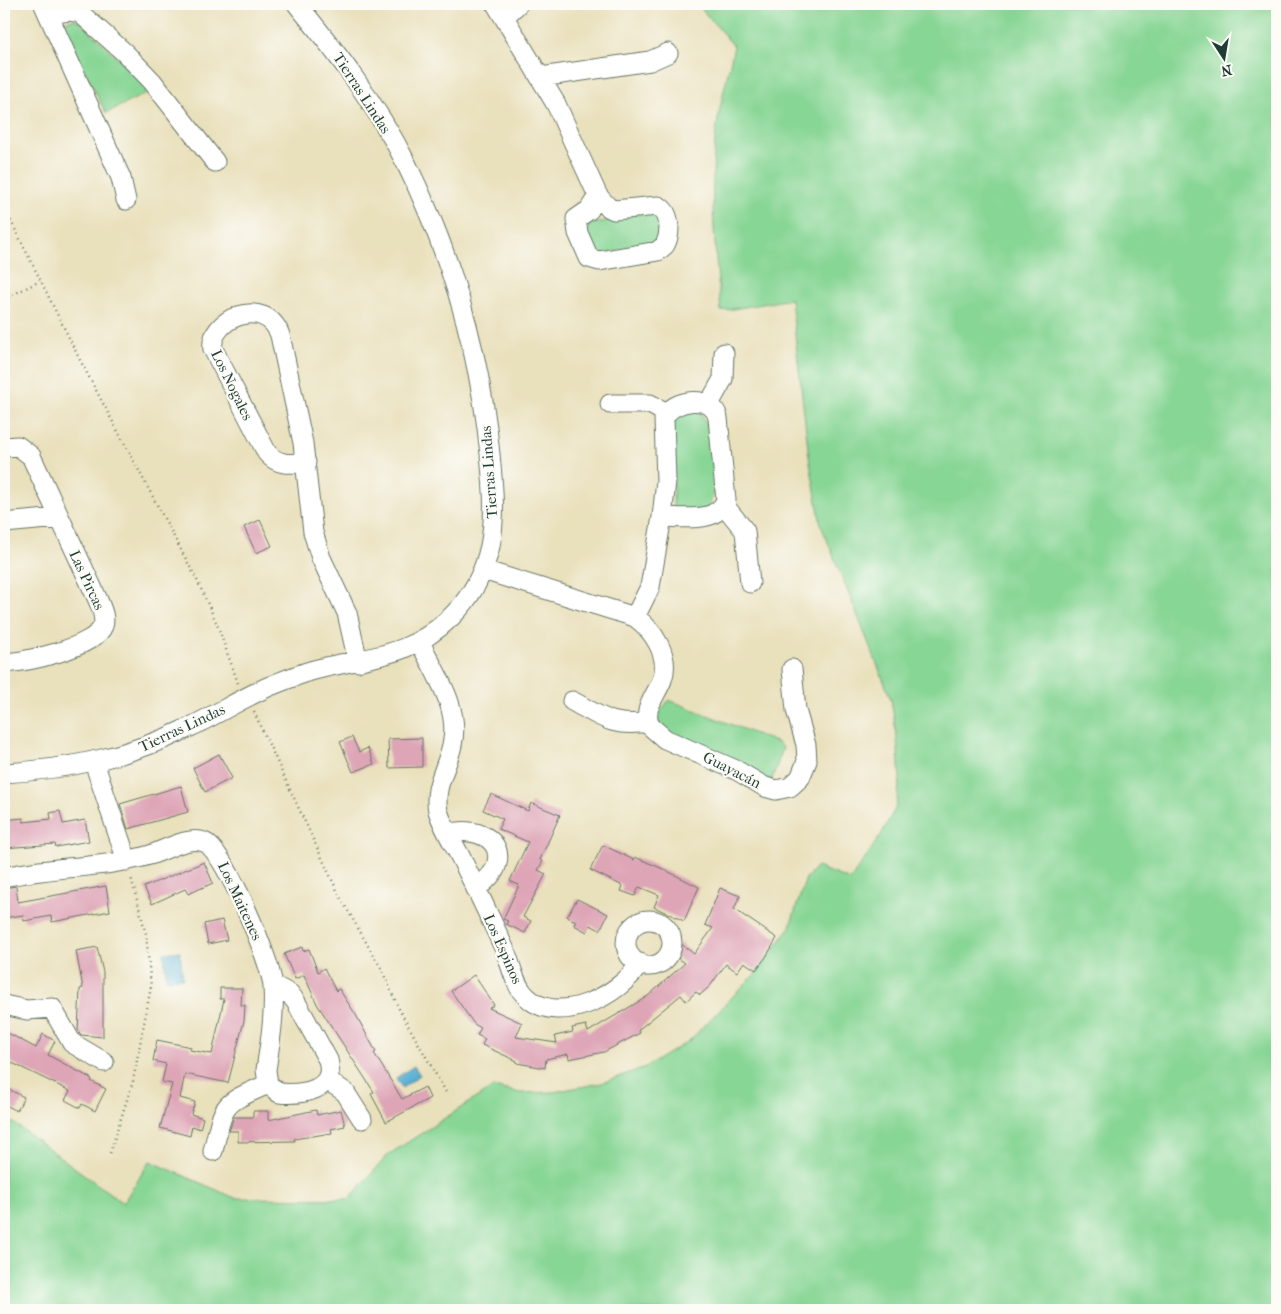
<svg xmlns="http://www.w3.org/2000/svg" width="1281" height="1314" font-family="'IM FELL French Canon',serif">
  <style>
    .green { fill: #88d695; stroke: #548a64 }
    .water { fill: #55aed2; stroke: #3a7683 }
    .building { fill: #dea5b7 }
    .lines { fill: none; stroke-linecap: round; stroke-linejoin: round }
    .minor-casing { stroke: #667664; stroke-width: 21 }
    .path { stroke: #667664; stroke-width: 2.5; stroke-dasharray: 1 4; stroke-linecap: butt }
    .minor { stroke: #fff; stroke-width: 19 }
    .labels { text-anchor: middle; stroke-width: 4.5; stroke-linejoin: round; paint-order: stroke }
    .street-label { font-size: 15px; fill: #1f3d34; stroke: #fdfcf7 }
  </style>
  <rect width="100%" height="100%" fill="#fdfcf7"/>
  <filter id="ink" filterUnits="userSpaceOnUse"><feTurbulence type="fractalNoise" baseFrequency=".02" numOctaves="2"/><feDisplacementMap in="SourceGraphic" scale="10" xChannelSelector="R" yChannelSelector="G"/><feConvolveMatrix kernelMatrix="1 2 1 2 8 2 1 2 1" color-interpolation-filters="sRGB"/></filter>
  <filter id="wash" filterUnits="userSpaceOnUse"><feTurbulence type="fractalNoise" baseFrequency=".0096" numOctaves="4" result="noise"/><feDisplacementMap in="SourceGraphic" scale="20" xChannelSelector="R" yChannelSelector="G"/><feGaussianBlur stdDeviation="1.12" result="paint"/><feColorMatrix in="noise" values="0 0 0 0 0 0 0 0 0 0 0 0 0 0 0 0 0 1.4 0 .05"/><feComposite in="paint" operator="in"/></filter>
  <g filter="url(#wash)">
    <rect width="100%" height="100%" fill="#e9e0bc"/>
    <path class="green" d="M697 4H1277V1310H4V1116L123 1203 150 1161 235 1198 349 1199 388 1155 493 1087 520 1093 553 1092 602 1083 648 1066 689 1041 756 973 789 929 806 878 817 867 850 880 881 835 896 807 900 779 897 738 891 699 821 525 809 457 791 299 721 311C715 251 709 192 716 132 720 103 728 75 734 46Z
      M73 19 80 21 151 91 106 113 66 34 63 26 66 21Z
      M653 211 660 225V242L595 256 587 243 588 225Z
      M690 409 701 413 711 433 719 474 709 509 676 511 673 507 674 445 670 424 672 417Z
      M669 700 778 743 783 748 771 782 662 730 656 717Z"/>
    <path class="water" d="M180 951 183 978 166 979 164 953Z
      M414 1066 420 1075 402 1088 396 1078Z"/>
    <g id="blocks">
      <path class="building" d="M260 520 272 546 256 553 244 527Z
        M352 737 359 752 368 748 374 764 353 772 340 742Z
        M422 738V767L389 768 388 739Z
        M219 754 232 778 205 792 193 768Z
        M181 786 188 812 128 829 120 804Z
        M491 794 528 811 531 803 560 815 540 860 543 861 538 870 546 874 523 917 531 921 525 933 506 924 508 921 503 919 519 885 510 881 528 842 498 829 503 819 483 810Z
        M60 811 63 824 85 820 89 841 56 847 55 844 4 848V820L23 818V822L51 819 50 813Z
        M603 845 634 860 635 857 663 869 699 887 684 921 654 907 659 895 639 887 635 896 621 891 623 886 590 870Z
        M204 862 213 883 188 894 185 889 152 904 144 887Z
        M16 886 18 902 106 886 110 911 52 922 51 916 24 921 23 915 4 918V888Z
        M720 888 740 896 734 909 777 938 766 957 756 970 744 962 737 972 726 964 710 986 700 995 696 992 686 1001 681 995 638 1030 640 1033 604 1052 569 1059 568 1054 546 1059 545 1068 517 1063V1061L482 1045 485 1039 477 1035 481 1028 474 1024 451 991 474 975 494 1005 489 1008 522 1023 516 1037 557 1043 555 1036 573 1032 572 1028 586 1025 588 1032 648 996 685 963 672 954 680 943 694 954 713 928 705 925Z
        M577 899 608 914 600 930 590 925 587 932 574 925 576 921 567 917Z
        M222 920 227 940 208 944 204 924Z
        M97 947 103 972V1037L81 1035 78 1030 80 989 83 988 76 951Z
        M302 947 303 951 309 949 318 972 324 968 336 991 339 989 356 1015 376 1052 374 1053 402 1099 425 1087 430 1098 386 1122 371 1094 374 1092 317 1004 304 975 295 979 284 954Z
        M220 988H242L241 1005H245L244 1021 228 1083 185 1074 180 1098 195 1102 191 1114 203 1118 200 1129 192 1126 190 1136 160 1128 172 1084 162 1082 166 1064 153 1061 157 1040 191 1047 190 1050 212 1054 224 999H220Z
        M4 1031 36 1048 43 1034 55 1041 48 1055 92 1079 91 1081 106 1089 95 1111 82 1104 80 1108 65 1100 70 1091 4 1059Z
        M4 1087 24 1097 17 1111 4 1104Z
        M316 1110 317 1115 341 1110 345 1126 331 1129 332 1133 294 1139 295 1141 238 1142V1131H229L234 1117H253V1111H268V1120Z"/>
    </g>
  </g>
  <g filter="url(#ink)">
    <use href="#blocks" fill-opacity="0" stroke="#667664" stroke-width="1"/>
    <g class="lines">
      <defs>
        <path id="minor" d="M496 4 556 104 598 196 608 207 614 210 658 206C671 212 671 234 665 245L658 251 599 261 589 258 578 233 576 219 589 210 598 196
          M44 5 121 178 126 200
          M49 14 69 11 80 13 125 53 152 81 215 162
          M505 16 518 4
          M541 77 650 61 668 53
          M610 404H650L666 413
          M709 404 723 379 724 353
          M4 447 18 446 31 456 98 600C101 608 106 617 103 626 94 648 26 662 4 663
          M306 462C291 464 278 466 267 453L213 349C208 320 265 294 280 335L303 443 313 532 321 558 347 613 358 662
          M724 505 745 531 750 583
          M4 523 59 518
          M483 570 635 617C653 630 671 656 662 680 656 696 642 709 650 726L665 739 736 770 765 787 776 790 790 787 800 778 807 761 806 745 796 710 792 669
          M635 617 650 587 662 517 666 481 664 418C672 399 713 393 718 418L726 500C717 524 683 517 662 517
          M420 642C435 674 461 708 452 745 447 769 433 786 438 811 443 827 452 841 460 856 475 886 490 917 504 948 511 963 514 985 526 996 557 1028 621 995 640 963
          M572 701C602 717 613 728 648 722
          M94 762 127 861
          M4 773C69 769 129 757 188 728 216 715 242 698 270 686 285 680 299 674 314 670 368 656 408 659 451 617 471 598 484 573 490 546 496 516 493 485 490 454 480 353 450 252 405 161 376 104 337 53 297 4
          M449 834C472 826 508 838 495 869 491 877 483 883 476 889
          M4 877C52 866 102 869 150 855 166 850 188 836 204 842 224 848 272 964 273 987 275 1014 270 1043 266 1070L268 1084 279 1093C301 1095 337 1091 328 1060L296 1002 290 994 273 985
          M626 943a23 23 0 1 1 46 0a23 23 0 1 1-46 0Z
          M4 1005 27 1010 52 1008 72 1043 104 1062
          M327 1080 345 1092 362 1119
          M213 1151C225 1101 221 1105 268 1084"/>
      </defs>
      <use href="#minor" class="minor-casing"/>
      <path class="path" d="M4 207 81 362 197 580 217 624 238 683
        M4 299 40 281
        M254 712 340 897 381 968 400 1011 447 1094
        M110 1153 133 1081 151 987 146 934 131 877"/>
      <use href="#minor" class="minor"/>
    </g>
  </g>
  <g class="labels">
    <g class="street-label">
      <text transform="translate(362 93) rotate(57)" y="5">Tierras Lindas</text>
      <text transform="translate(232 385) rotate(64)" y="5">Los Nogales</text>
      <text transform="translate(489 472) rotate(-94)" y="5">Tierras Lindas</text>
      <text transform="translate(87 580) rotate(65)" y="5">Las Pircas</text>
      <text transform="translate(182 728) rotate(-25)" y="5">Tierras Lindas</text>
      <text transform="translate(732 770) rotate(27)" y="5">Guayacán</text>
      <text transform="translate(240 901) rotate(65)" y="5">Los Maitenes</text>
      <text transform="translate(503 949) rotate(66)" y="5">Los Espinos</text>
    </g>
  </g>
  <rect width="1281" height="1314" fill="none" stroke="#fdfcf7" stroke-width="20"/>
  <g transform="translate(1224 58) rotate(168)" stroke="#fdfcf7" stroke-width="4" paint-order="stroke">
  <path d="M0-4L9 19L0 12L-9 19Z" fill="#1f3d34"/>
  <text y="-8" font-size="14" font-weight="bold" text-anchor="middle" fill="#1f3d34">N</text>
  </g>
</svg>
